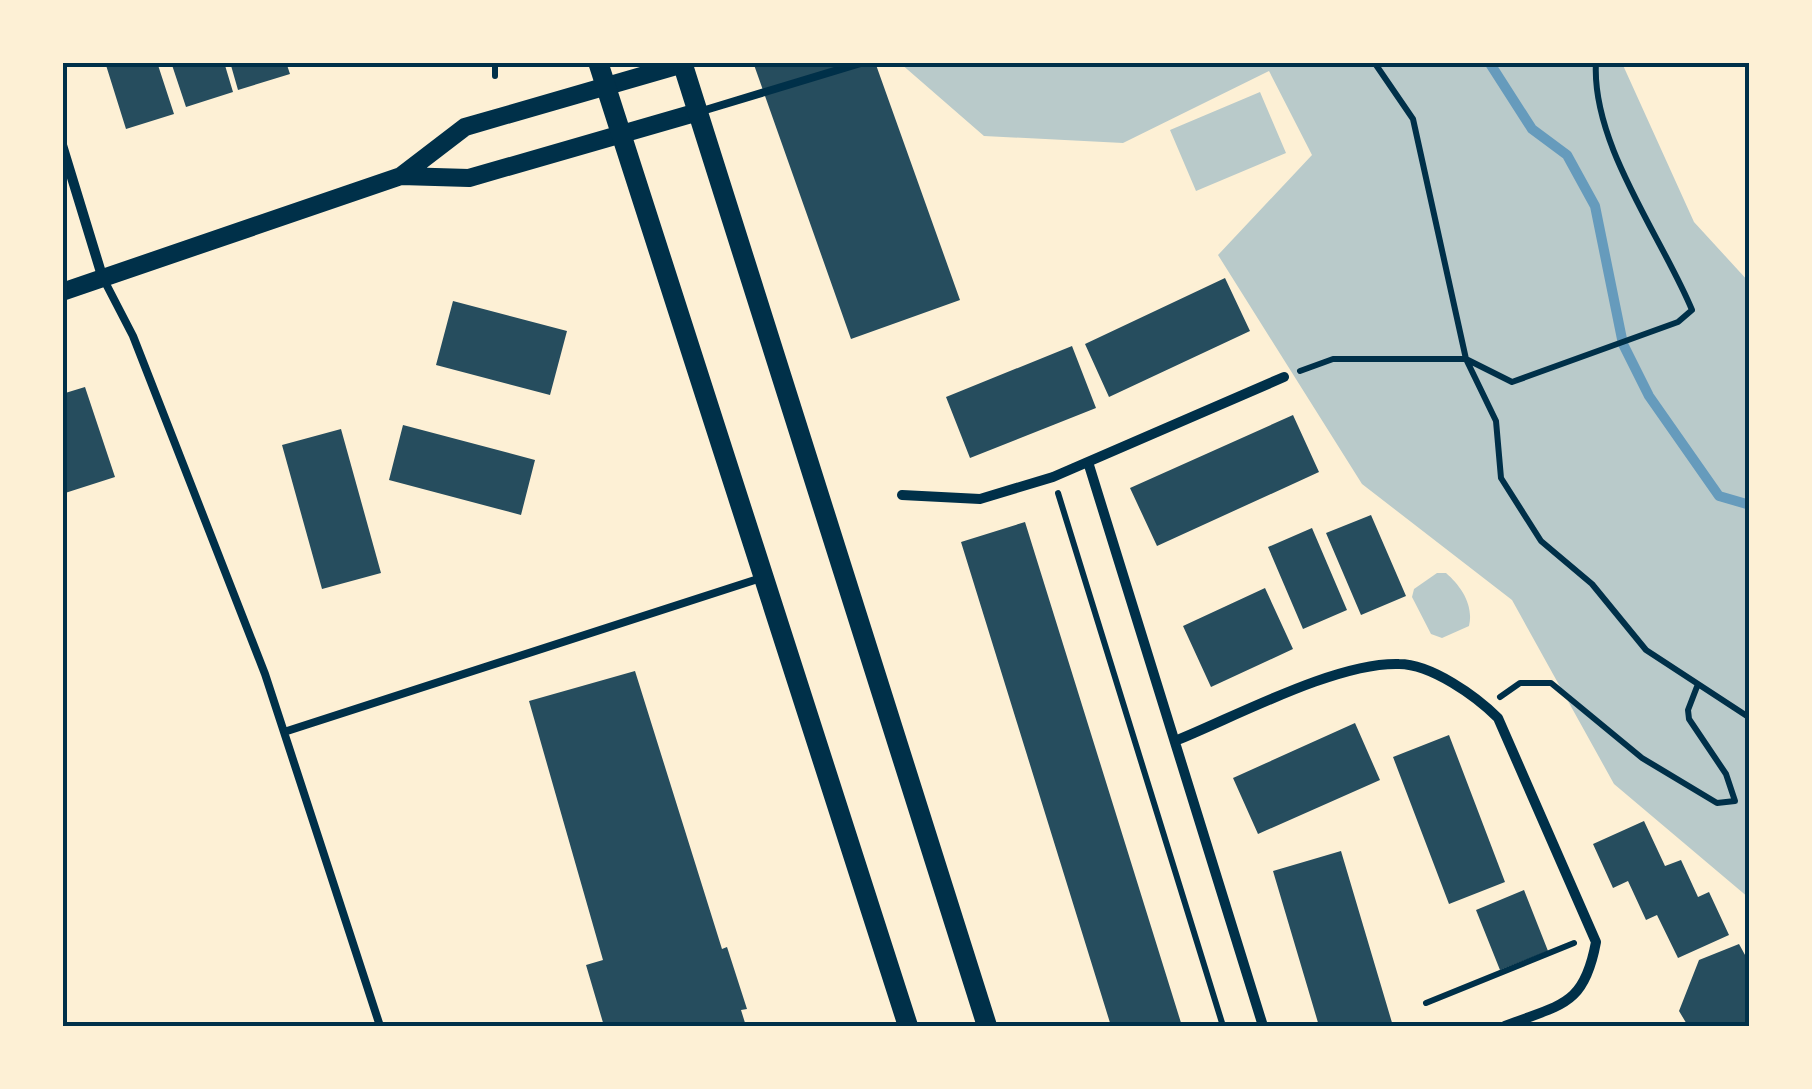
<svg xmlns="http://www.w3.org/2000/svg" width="1812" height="1089" font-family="'Times New Roman',serif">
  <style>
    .green { fill: #b9caca }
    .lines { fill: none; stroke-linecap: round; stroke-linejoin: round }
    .stream { stroke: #669bbc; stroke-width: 10 }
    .building { fill: #264d5e }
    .path { stroke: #003049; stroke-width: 6 }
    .service { stroke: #003049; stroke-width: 8 }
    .minor { stroke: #003049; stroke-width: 10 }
    .tertiary { stroke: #003049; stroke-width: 18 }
    .secondary { stroke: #003049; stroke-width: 20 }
    .neatline { fill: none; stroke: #003049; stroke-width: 4 }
  </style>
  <rect width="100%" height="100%" fill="#fdf0d5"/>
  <path class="green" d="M900 63H1622L1694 222 1749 282V898L1614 784 1512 600 1362 484 1218 255 1312 155 1269 71 1123 143 984 136Z
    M1260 92 1286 153 1196 191 1170 130Z
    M1437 573H1446C1461 586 1474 605 1469 626L1442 638 1431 634 1412 597 1414 589Z"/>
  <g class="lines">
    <path class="stream" d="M1489 62 1532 129 1567 155 1595 206 1623 344 1649 396 1719 496 1750 505"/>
  </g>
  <path class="building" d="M105 62H157L174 114 126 129Z
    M171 62H224L233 92 186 107Z
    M230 62H286L290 74 238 90Z
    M753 62H875L960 300 851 339Z
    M1225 278 1250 331 1109 397 1085 344Z
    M453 301 567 331 550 395 436 365Z
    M1072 346 1096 408 970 458 946 397Z
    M85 387 115 477 62 494V394Z
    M1293 415 1319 472 1157 546 1130 488Z
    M403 425 535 460 521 515 389 480Z
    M341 429 381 573 322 589 282 445Z
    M1371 515 1406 596 1361 615 1326 533Z
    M1025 522 1182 1026H1111L961 542Z
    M1312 528 1347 610 1303 629 1268 547Z
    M1265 588 1293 649 1211 687 1183 626Z
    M635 671 722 949 727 947 747 1009 741 1010 746 1026H604L586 965 603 960 529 701Z
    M1355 723 1380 780 1258 834 1233 778Z
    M1449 735 1505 882 1449 904 1393 757Z
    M1644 821 1665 866 1681 860 1698 897 1709 892 1729 935 1678 958 1657 915 1646 920 1628 881 1613 888 1593 844Z
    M1341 851 1393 1026H1319L1273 871Z
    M1524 890 1548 951 1500 970 1476 910Z
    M1739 944 1750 964V1026H1688L1679 1011 1699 960Z"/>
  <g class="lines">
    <path class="path" d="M1374 62 1413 119 1466 359 1496 421 1501 478 1541 541 1592 584 1646 650 1750 718
      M495 76V62
      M1300 371 1333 359H1466L1512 382 1678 322 1692 310C1662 237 1591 144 1596 62
      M1058 493 1223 1026
      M1500 697 1520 683H1551L1642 758 1717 803 1735 801 1726 774 1689 719 1688 710 1698 684
      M1426 1003 1574 943"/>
    <path class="service" d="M702 111 864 62
      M104 280 133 336 265 674 380 1026
      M284 732 761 578"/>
    <path class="minor" d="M62 145 103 279
      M1088 462 1263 1026
      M902 495 980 499 1053 477 1284 377
      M1175 741C1235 717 1336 662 1399 664 1431 664 1476 696 1498 718L1596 942C1584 1007 1561 1004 1505 1026"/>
    <path class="tertiary" d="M401 176 469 178 698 112
      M62 292 401 176 465 127 683 64"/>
    <path class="secondary" d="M598 62 908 1026
      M682 62 987 1026"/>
  </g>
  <rect width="1812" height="1089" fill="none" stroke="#fdf0d5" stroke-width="130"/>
  <rect x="65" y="65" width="1682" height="959" class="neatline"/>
</svg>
